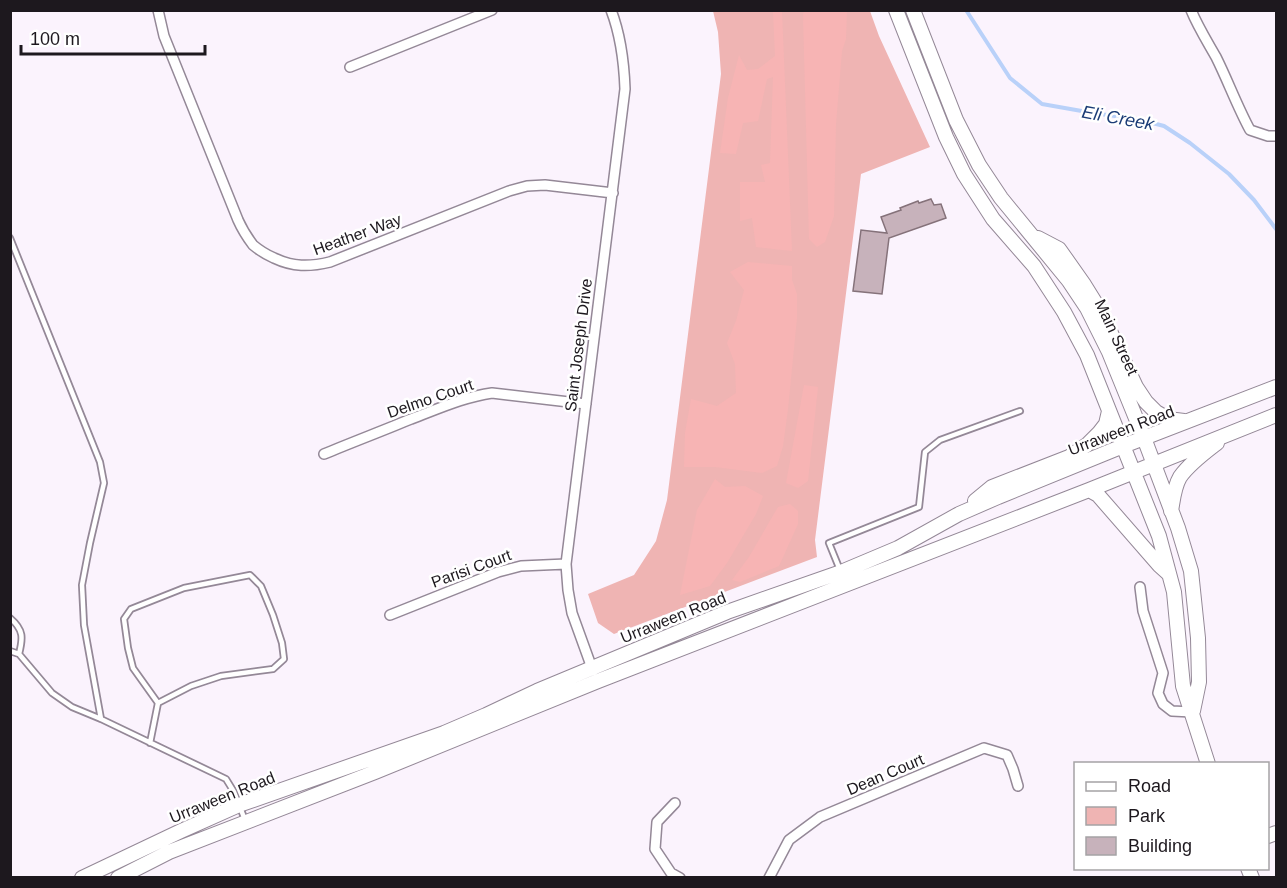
<svg xmlns="http://www.w3.org/2000/svg" width="1287" height="888" font-family="Helvetica,sans-serif">
  <style>
    .green { fill: #efb4b3 }
    .forest { fill: #f7b4b4 }
    .lines { fill: none; stroke-linecap: round; stroke-linejoin: round }
    .stream { stroke: #b9d1f9; stroke-width: 4 }
    .building { fill: #c7b2bb; stroke: #85727a; stroke-width: 1.5 }
    .lane-casing { stroke: #948897; stroke-width: 8 }
    .street-casing { stroke: #948897; stroke-width: 12 }
    .secondary-casing { stroke: #948897; stroke-width: 16 }
    .lane { stroke: #fff; stroke-width: 4.5 }
    .street { stroke: #fff; stroke-width: 9 }
    .secondary { stroke: #fff; stroke-width: 14 }
    .labels { text-anchor: middle; stroke-width: 5; stroke-linejoin: round; paint-order: stroke }
    .street-label { font-size: 16px; fill: #1d181e; stroke: #fff }
    .water-label { font-size: 18px; font-style: italic; fill: #1c3d77; stroke: #fff }
  </style>
  <rect width="100%" height="100%" fill="#fbf3fd"/>
  <path class="green" d="M713 11H870L879 36 930 147 861 174 815 540 817 557 614 634 598 623 588 594 634 575 656 541 667 500 721 74 718 32Z"/>
  <path class="forest" d="M847 10 846 39 842 51 836 124 834 216 825 242 817 247 809 239 803 15 804 11Z
    M773 11H782L792 251 756 247 752 218 740 221V182H765L761 165 770 163 773 77 767 79 758 121 743 123 736 154 720 153 728 98 739 55 747 70 758 69 775 56Z
    M748 262 792 266V280L797 294V318L788 409 783 446 777 466 762 473 715 467H684L685 433 691 399 717 406 736 393 735 364 727 343 736 321 744 290 730 272Z
    M804 385 818 387 808 481 798 488 786 483Z
    M715 479 725 487 745 486 763 496 756 514 727 563 710 586 680 595 697 510Z
    M790 504 798 511V524L779 566 740 582 732 580 749 557 778 507Z"/>
  <g class="lines">
    <path class="stream" d="M966 10 1010 78 1042 104 1093 113 1137 119 1164 126 1190 143 1229 174 1254 200 1276 229"/>
  </g>
  <path class="building" d="M931 199 934 205 941 204 946 218 889 238 882 294 853 291 861 230 887 233 881 217 901 210 900 208 918 201 919 203Z"/>
  <g class="lines">
    <defs>
      <path id="lane" d="M10 238 100 462 104 483 90 543 82 585 84 625 101 719
        M840 570 829 543 919 507 925 452 940 440 1020 411
        M10 618C24 630 23 638 19 654
        M10 651 19 654 52 693 72 707 101 719 226 779 234 792 245 820
        M150 743 158 703 133 668 128 648 124 619 131 609 184 588 250 575 261 586 273 615 282 643 284 659 273 669 221 676 191 686 158 703"/>
      <path id="street" d="M158 10 164 36 238 220C242 229 247 237 253 245 259 250 267 255 274 258 293 267 309 267 330 262L509 191 527 186 545 185 613 193
        M1191 10C1198 27 1207 41 1216 57 1228 81 1237 106 1250 130L1268 136H1276
        M350 67 492 10
        M324 454C353 442 382 431 411 419 438 409 464 397 492 393L586 404
        M1140 587 1143 611 1163 673 1158 693 1163 704 1172 711 1192 712
        M390 615 498 572 521 566 566 564
        M593 671 572 613 568 590 566 564 625 89C624 61 621 36 611 10
        M675 803 657 822 655 849 671 873 680 878
        M769 878 789 840 820 817 984 748 1007 755 1013 769 1018 786"/>
      <path id="secondary" d="M896 10 946 137 964 174 993 219 1034 266 1064 312 1087 355 1159 536 1174 592 1183 686 1208 764
        M913 10 956 120 979 165 1001 198 1069 281 1087 308 1109 352 1144 438 1178 528 1191 571 1198 638 1199 682 1193 711
        M1038 238 1059 249 1083 283 1101 312 1136 387 1146 402 1156 412 1168 419 1184 421
        M1089 490 1098 495 1159 565 1169 574
        M975 501 992 487 1069 457 1088 444 1099 433 1106 424 1109 411
        M1171 511C1173 500 1174 487 1180 477 1189 464 1204 453 1217 443
        M1268 836 1276 833
        M1248 868 1252 878
        M82 878 181 831 239 805 444 733 486 715 537 691 727 612 841 572 898 548 959 514 998 497 1123 446 1276 387
        M118 878 169 852 375 772 598 681 1089 490 1276 415"/>
    </defs>
    <use href="#lane" class="lane-casing"/>
    <use href="#street" class="street-casing"/>
    <use href="#secondary" class="secondary-casing"/>
    <use href="#lane" class="lane"/>
    <use href="#street" class="street"/>
    <use href="#secondary" class="secondary"/>
  </g>
  <g class="labels">
    <g class="street-label">
      <text transform="translate(357 234) rotate(-20)" y="6">Heather Way</text>
      <text transform="translate(1117 337) rotate(65)" y="6">Main Street</text>
      <text transform="translate(578 345) rotate(-83)" y="6">Saint Joseph Drive</text>
      <text transform="translate(430 398) rotate(-19)" y="6">Delmo Court</text>
      <text transform="translate(1121 430) rotate(-21)" y="6">Urraween Road</text>
      <text transform="translate(471 568) rotate(-20)" y="6">Parisi Court</text>
      <text transform="translate(673 617) rotate(-22)" y="6">Urraween Road</text>
      <text transform="translate(885 774) rotate(-23)" y="6">Dean Court</text>
      <text transform="translate(222 797) rotate(-22)" y="6">Urraween Road</text>
    </g>
    <g class="water-label">
      <text transform="translate(1118 118) rotate(10)" y="6">Eli Creek</text>
    </g>
  </g>
  <rect width="1287" height="888" fill="none" stroke="#1d181e" stroke-width="24"/>
  <rect x="1074" y="762" width="195" height="108" fill="#ffffff" stroke="#a5a3a5" stroke-width="1.5"/>
  <rect x="1086" y="782" width="30" height="9" fill="#ffffff" stroke="#a5a3a5" stroke-width="1.5"/>
  <text x="1128" y="792" font-size="18" fill="#1d181e">Road</text>
  <rect x="1086" y="807" width="30" height="18" fill="#efb4b3" stroke="#a5a3a5" stroke-width="1.5"/>
  <text x="1128" y="822" font-size="18" fill="#1d181e">Park</text>
  <rect x="1086" y="837" width="30" height="18" fill="#c7b2bb" stroke="#a5a3a5" stroke-width="1.5"/>
  <text x="1128" y="852" font-size="18" fill="#1d181e">Building</text>
  <path d="M21 45v9h184v-9" fill="none" stroke="#1d181e" stroke-width="3"/>
  <text x="30" y="45" font-size="18" fill="#1d181e" stroke="#ffffff" stroke-width="4.5" paint-order="stroke">100 m</text>
</svg>
